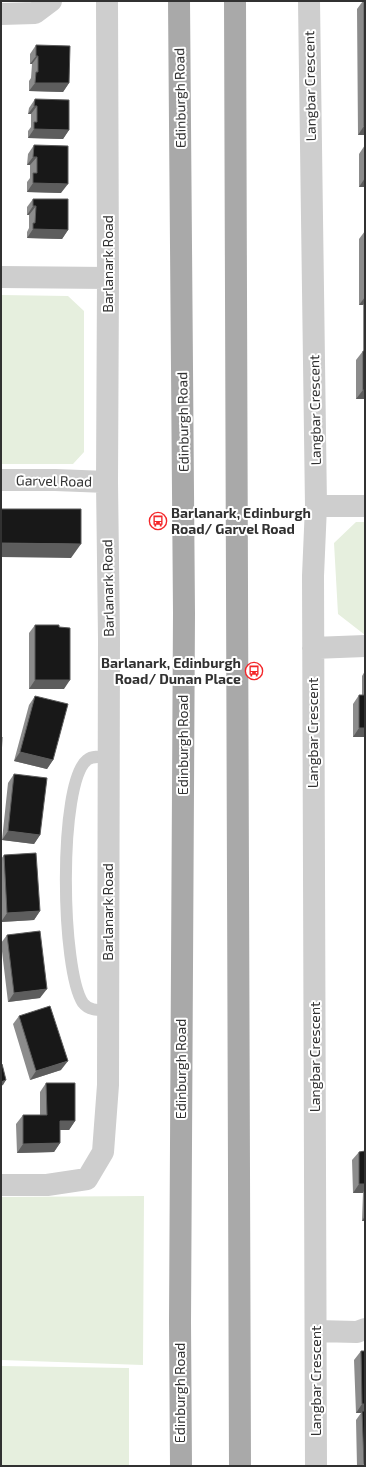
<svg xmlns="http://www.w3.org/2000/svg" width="366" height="1467" font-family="'Exo 2',sans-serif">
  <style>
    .green { fill: #e6efde }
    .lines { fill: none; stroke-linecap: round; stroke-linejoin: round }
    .lane { stroke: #cecece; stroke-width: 12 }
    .street { stroke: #cecece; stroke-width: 22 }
    .primary { stroke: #a9a9a9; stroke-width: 22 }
    .wall { fill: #8c8c8c }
    .shaded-wall { fill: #5d5d5d }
    .building { fill: #181818; stroke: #5d5d5d }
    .labels { text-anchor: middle; stroke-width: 4; stroke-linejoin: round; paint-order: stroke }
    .street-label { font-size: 14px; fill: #313131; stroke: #fff }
    .poi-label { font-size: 14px; font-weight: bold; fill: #313131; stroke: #fff; text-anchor: start }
  </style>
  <rect width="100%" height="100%" fill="#fff"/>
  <path class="green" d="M1 295 68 296 84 311V452L73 464H1Z
    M356 522H365V635L338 614 334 543Z
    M144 1196 143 1365 1 1360V1197Z
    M1 1366 129 1368V1466H1Z"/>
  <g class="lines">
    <path class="lane" d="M108 758C101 757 93 755 87 760 58 783 61 971 83 1003 89 1011 99 1010 108 1010"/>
    <path class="street" d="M309 1 316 506 313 576 316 1466
      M1 14 35 13 51 1
      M1 277 108 278
      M1 480H55L107 482
      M316 506H365
      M313 648 365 646
      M1 1185H47L87 1179 103 1152 108 1085 109 638 107 482 108 278 107 1
      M316 1331 357 1332 365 1329"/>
    <path class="primary" d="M179 1 184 613 180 1322 181 1466
      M235 1 240 1466"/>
  </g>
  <path class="wall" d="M363 1H365V135H358L357 9Z
    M36 45 69 83 63 92 29 91V81L31 78 32 64H30V54Z
    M35 99 69 130 63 139 28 138V131L31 127V114H28L29 108Z
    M34 145 61 193 27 192V182L30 178V165H27L28 154Z
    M365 145V187H359V154Z
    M33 199 68 230 62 239 27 238V232L29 228V215H27V207Z
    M365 231V399H356V360L363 351V305H359V239Z
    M35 625 64 689H29V633Z
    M365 671V737H353V704L359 695H362V676Z
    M35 696 53 760 47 769 14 761 29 705Z
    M14 774 40 835 34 844 2 840 8 783Z
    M4 855 40 911 34 920 1 922V859Z
    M7 935 40 998 8 1002 1 943Z
    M19 1016 61 1070 30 1080 13 1024Z
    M46 1083 75 1121 69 1130H60V1143L54 1152 17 1153 16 1124 23 1115H40V1092Z
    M365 1151V1221H362L363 1193H353L352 1160 359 1152Z
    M361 1351 365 1466H357L356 1420 361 1413H356L354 1360Z"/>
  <path class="shaded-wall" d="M36 56H38L32 64H30Z
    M35 83H69L63 92 29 91Z
    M34 106H37L31 114H28Z
    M364 126H365V135H358Z
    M34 129 69 130 63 139 28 138Z
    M33 157H37L30 165H27Z
    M365 178V187H359Z
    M33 183 68 184 61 193 27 192Z
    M33 206H36L29 215H27Z
    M33 229 68 230 62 239 27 238Z
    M365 297V303L363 305H359Z
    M363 390H365V399H356Z
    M1 543 81 544 71 558 1 557Z
    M35 680H70L64 689H29Z
    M359 728H365V737H353Z
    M20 752 53 760 47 769 14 761Z
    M8 831 40 835 34 844 2 840Z
    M40 911 34 920 1 922 7 913Z
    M47 989 40 998 8 1002 14 993Z
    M68 1061 61 1070 30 1080 36 1071Z
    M6 1080 3 1085 1 1086V1082Z
    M60 1121H75L69 1130H53Z
    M60 1143 54 1152 17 1153 23 1144Z
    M359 1184H365V1189L363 1193H353Z
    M365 1216V1221H362Z
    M362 1404H365V1413L362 1411 361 1413H356Z"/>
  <path class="building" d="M364 1H365V126H364Z
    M36 45 70 46 69 83H35L36 72H38V56H36Z
    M35 99 69 100V130L34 129V122H37V106H34Z
    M34 145 68 146V184L33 183V173H37V157H33Z
    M33 199H68V230L33 229V223H35L36 206H33Z
    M363 351H365V390H363Z
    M1 509H81V544L1 543Z
    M35 625H59V627L70 628V680H35Z
    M359 695H365V728H359Z
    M35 696 68 704 53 760 20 752Z
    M1 737H2L1 758Z
    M14 774 47 778 40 835 8 831Z
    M36 853 40 911 7 913 4 855Z
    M40 931 47 989 14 993 7 935Z
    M50 1006 68 1061 36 1071 19 1016Z
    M1 1064H2L6 1080 1 1082Z
    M46 1083H75V1121H60V1143L23 1144V1115H47Z
    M365 1151V1184H359V1152Z
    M361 1351H365V1404H362Z
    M362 1411H365V1464H364Z"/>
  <defs>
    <symbol id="bus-ring" viewBox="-11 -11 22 22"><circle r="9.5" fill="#fff" stroke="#f42629" stroke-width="1.5"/><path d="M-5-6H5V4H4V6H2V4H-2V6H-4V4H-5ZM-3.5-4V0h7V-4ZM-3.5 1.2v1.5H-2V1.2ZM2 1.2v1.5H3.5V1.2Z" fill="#f42629"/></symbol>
  </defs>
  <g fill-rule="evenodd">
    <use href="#bus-ring" x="148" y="511" width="20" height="20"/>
    <use href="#bus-ring" x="244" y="661" width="20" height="20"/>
  </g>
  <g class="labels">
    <g class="street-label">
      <text transform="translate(310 86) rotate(-91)" y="5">Langbar Crescent</text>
      <text transform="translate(180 98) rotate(-91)" y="5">Edinburgh Road</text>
      <text transform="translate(108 264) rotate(-90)" y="5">Barlanark Road</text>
      <text transform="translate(315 410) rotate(-91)" y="5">Langbar Crescent</text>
      <text transform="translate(183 422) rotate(-91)" y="5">Edinburgh Road</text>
      <text transform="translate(54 481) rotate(1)" y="5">Garvel Road</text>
      <text transform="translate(108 588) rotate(-91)" y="5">Barlanark Road</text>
      <text transform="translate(313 733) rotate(-90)" y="5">Langbar Crescent</text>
      <text transform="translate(183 745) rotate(-90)" y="5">Edinburgh Road</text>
      <text transform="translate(108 912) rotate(-90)" y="5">Barlanark Road</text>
      <text transform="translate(315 1057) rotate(-90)" y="5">Langbar Crescent</text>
      <text transform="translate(181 1069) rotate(-90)" y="5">Edinburgh Road</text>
      <text transform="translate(316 1381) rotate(-90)" y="5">Langbar Crescent</text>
      <text transform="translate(180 1393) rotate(-90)" y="5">Edinburgh Road</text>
    </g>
    <g class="poi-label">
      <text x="171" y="518">Barlanark, Edinburgh<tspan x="171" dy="16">Road/ Garvel Road</tspan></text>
      <text x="241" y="668" text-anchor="end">Barlanark, Edinburgh<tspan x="241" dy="16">Road/ Dunan Place</tspan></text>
    </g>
  </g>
  <rect width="366" height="1467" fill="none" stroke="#313131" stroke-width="4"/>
</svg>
